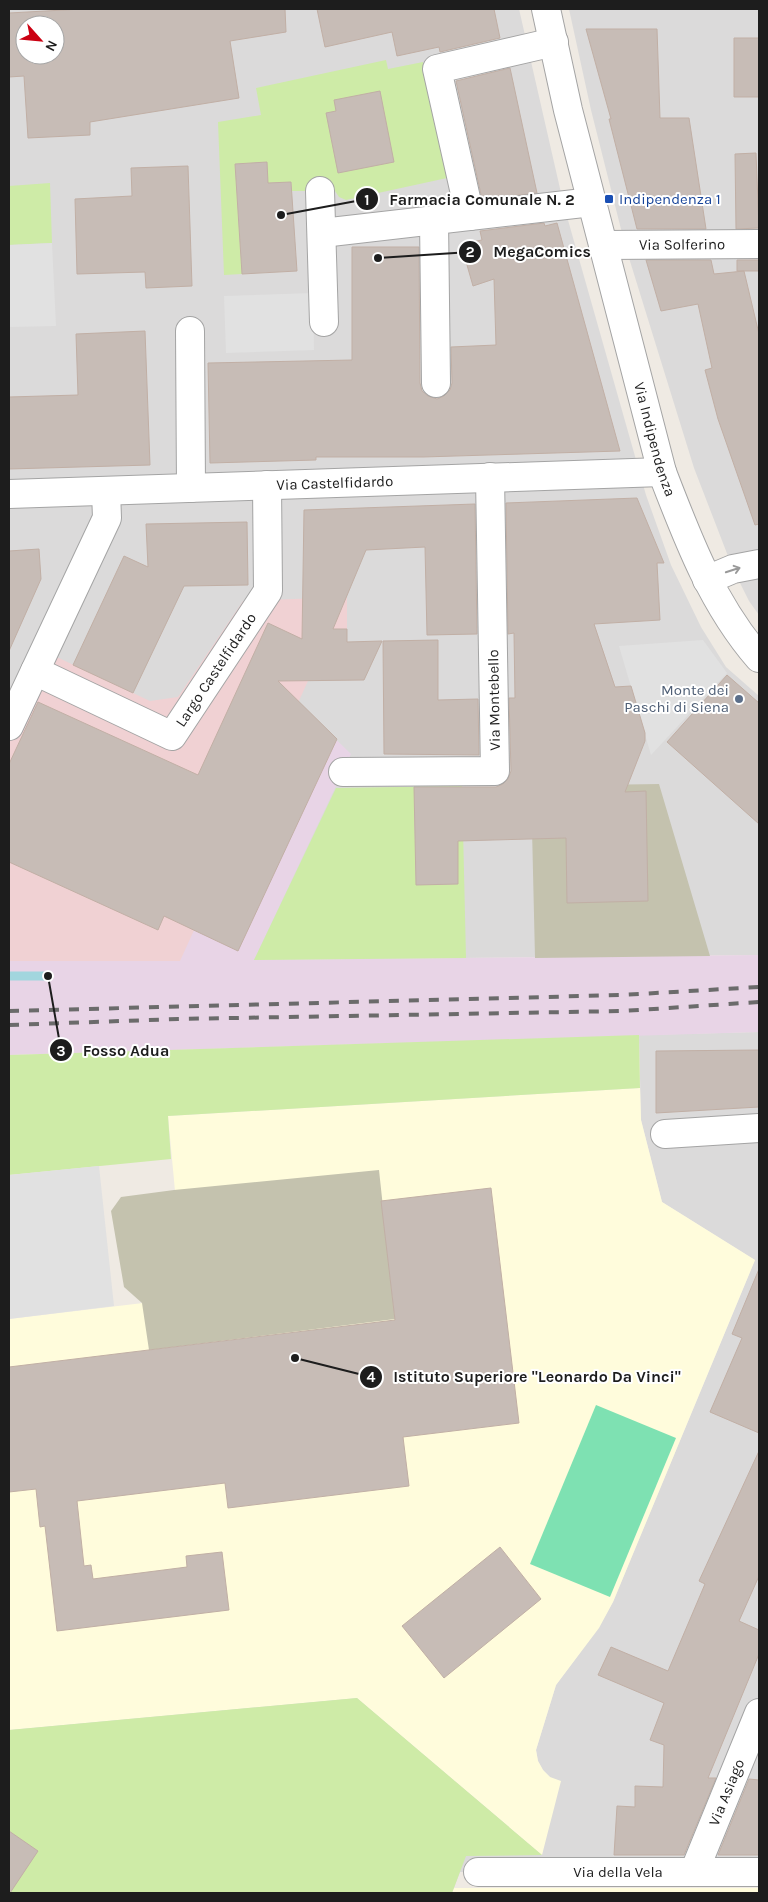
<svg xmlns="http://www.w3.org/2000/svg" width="768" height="1902" font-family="Karla,sans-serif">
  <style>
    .residential { fill: #dbdada; fill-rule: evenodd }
    .commercial { fill: #f0d1d3 }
    .industrial { fill: #e8d4e6 }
    .education { fill: #fffcdc }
    .construction { fill: #c4c2ae }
    .grass { fill: #ceeba7; fill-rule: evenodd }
    .pitch { fill: #7ee1b2 }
    .parking { fill: #e1e1e1 }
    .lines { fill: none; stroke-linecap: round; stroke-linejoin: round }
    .stream { stroke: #a2d6de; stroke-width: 9 }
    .building { fill: #c7bcb6; stroke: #c1afa5; fill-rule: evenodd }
    .minor-casing { stroke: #a4a4a4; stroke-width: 30 }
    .minor { stroke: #fff; stroke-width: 28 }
    .rail { stroke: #6b6b6b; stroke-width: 4; stroke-dasharray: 10 10; stroke-linecap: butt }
    .oneway { stroke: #999 }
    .transit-dot { fill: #1a4fb4; stroke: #fff; stroke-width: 2 }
    .service-dot { fill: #5c6f8a; stroke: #fff; stroke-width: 2 }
    .labels { text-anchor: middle; stroke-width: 4; stroke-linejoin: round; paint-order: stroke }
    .transit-label { font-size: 15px; fill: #164399; stroke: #fff; text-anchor: start }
    .street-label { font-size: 15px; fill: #1d1d1d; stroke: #fff }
    .service-label { font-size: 15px; fill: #4e5e75; stroke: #fff; text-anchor: end }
    .leader { fill: none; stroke: #1d1d1d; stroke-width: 2 }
    .callout-dot { fill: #1d1d1d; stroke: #fff; stroke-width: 2 }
    .mark-label { font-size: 15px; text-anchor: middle; font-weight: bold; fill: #fff }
    .callout-label { font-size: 16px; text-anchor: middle; font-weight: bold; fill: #1d1d1d; stroke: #fff; stroke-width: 4; stroke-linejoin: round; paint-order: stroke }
  </style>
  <rect width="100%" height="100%" fill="#efeae3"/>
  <path class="residential" d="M9 9H519L564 206 646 495 671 565 701 627 726 667 759 696V955L254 960 9 961ZM25 25H55V55H25Z
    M569 9H759V615L749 601 733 569 694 468 625 245 591 110Z
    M759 1032V1872H460L452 1893H9V1730L357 1698 542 1855 550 1777 543 1770 538 1761 536 1750 556 1685 598 1628 613 1602 755 1260 662 1202 641 1120 639 1035Z"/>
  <path class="commercial" d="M347 597V629H323V648L180 962 9 961V726L44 651 150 701 178 697 243 601Z"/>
  <path class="industrial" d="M298 702 351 754 254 960 759 955V1032L9 1055V961H180Z"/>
  <path class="education" d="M640 1088 641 1120 662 1202 755 1260 613 1602 599 1628 556 1685 536 1750 538 1761 543 1770 550 1777 561 1781 542 1855 357 1698 9 1730V1319L185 1298 168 1116Z
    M454 1888H759V1893H452Z"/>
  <path class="construction" d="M659 784 710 956 535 958 531 786Z
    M379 1170 395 1319 149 1350 142 1303 124 1287 111 1211 121 1197 174 1190Z"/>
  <path class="grass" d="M386 60 388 69 423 62 447 178 346 200 339 197 335 191H292L291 182 268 183 267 162 235 164 242 274 224 275 218 122 261 115 256 88Z
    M50 183 52 243 9 245V186Z
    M462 786 466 958 254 960 336 788ZM457 799 458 884 416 885 414 800Z
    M639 1035 640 1088 168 1116 171 1159 9 1175V1055Z
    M357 1698 542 1855 466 1856 452 1893H10L38 1851 9 1831V1730Z"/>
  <path class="pitch" d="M596 1405 676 1438 610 1597 530 1564Z"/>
  <path class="parking" d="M52 243 56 326 9 327V245Z
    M313 293 314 350 226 353 224 296Z
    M703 640 727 673 651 755 619 646Z
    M99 1166 114 1306 9 1319V1175Z"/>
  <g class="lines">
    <path class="stream" d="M9 976H48"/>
  </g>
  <path class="building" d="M82 9H285L286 32 230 41 239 98 90 122V135L28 138 24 76 9 77V13ZM25 25H55V55H25Z
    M317 9H494L500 38 440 52 439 47 397 56 392 32 325 47Z
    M586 29H657L660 118H689L706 229H637L609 119H611Z
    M734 38H759V97H734Z
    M510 68 537 193 482 199 456 81Z
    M380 91 394 162 338 173 326 113 336 111 334 100Z
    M756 153 759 228 736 229 735 154Z
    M267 162 268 183 291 182 297 271 242 274 235 164Z
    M188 166 192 286 146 288 145 272 77 274 75 199 132 196 131 168Z
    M544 223 545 226 557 223 620 451 423 457H316V460L210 463 208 363 352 360V247H419L420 383 422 391 428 396 437 399 444 396 450 390 452 383 451 347 496 345 494 279 473 286 461 244 482 240 480 231Z
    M646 260H711L714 274 744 271 759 334V524L755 525 718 419 705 370 712 368 698 304 661 311Z
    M737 260H759V271H737Z
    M145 331 150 465 9 469V397L78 395 76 334Z
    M637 498 664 563H657L660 620 594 624 615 687 631 686 645 733V741L625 792 646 791 648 901 567 903 566 838 458 841V884L416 885 414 787H496L503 784 508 779 511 771 509 698H515L514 633 508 634 506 503Z
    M475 504 477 634 427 635 425 547 366 550 333 629H347V642L382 641 364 680 278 681 337 739 238 951 164 916 158 930 9 862V764L38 702 198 775 268 623 302 639 304 510Z
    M247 522 248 585 184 586 133 693 73 665 124 556 148 567 146 524Z
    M39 549 41 579 9 651V551Z
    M438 640V700L478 699 479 755 384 754 383 641Z
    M727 675 759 703V824L667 742Z
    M759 1050V1107L656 1113V1051Z
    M491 1188 519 1423 403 1437 409 1486 228 1508 225 1483 77 1501 84 1566 91 1565 93 1579 187 1567 186 1556 222 1552 229 1610 57 1631 45 1526 40 1527 36 1489 9 1492V1367L395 1320 381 1201Z
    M759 1269V1433L710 1412 742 1338 732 1334Z
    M759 1451V1576L739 1621 759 1630V1654L708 1778H716L684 1855H614L617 1806 635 1807V1786L663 1787 664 1745 650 1740 664 1703 598 1675 611 1647 668 1671 705 1584 699 1581Z
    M500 1547 541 1599 444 1678 402 1626Z
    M749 1779 759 1780V1855H718Z
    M9 1831 38 1851 10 1893H9Z"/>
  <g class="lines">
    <defs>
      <g id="minor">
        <path id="s1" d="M546 9 568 110 662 472C687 537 712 604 759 658"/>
        <path d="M320 191 324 322"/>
        <path d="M470 216 437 69 554 42"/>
        <path d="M434 220 436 383"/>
        <path d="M322 233 592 202"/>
        <path id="s2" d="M603 245 759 244"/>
        <path d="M190 331 191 488"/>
        <path id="s3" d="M9 494 662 472"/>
        <path d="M707 580 733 569 759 564"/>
        <path id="s4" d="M35 671 172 736 268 591 267 485"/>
        <path d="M9 726 107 518 106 491"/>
        <path d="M343 772 495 771 490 477"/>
        <path d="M665 1134 759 1128"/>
        <path id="s5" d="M478 1872H759"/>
        <path id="s6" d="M694 1872 759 1713"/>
      </g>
    </defs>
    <use href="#minor" class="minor-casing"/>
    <use href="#minor" class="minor"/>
    <path class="rail" d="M9 1011 621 995 759 987
      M9 1025 178 1019 623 1011 759 1002"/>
  </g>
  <defs><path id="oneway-shaft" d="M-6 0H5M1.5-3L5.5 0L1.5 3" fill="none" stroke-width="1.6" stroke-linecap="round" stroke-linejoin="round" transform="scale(1.25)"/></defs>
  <use class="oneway" href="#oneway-shaft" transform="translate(733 570) rotate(-18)"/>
  <rect class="transit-dot" x="604" y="194" width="10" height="10" rx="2.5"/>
  <circle class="service-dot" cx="739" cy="699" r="5"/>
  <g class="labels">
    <g class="transit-label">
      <text x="619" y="204">Indipendenza 1</text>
    </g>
    <g class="street-label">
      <text dy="5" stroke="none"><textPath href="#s2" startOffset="79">Via Solferino</textPath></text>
      <text dy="5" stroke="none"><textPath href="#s1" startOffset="444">Via Indipendenza</textPath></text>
      <text dy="5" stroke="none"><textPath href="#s3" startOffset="326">Via Castelfidardo</textPath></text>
      <text dy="5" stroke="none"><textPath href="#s4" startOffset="231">Largo Castelfidardo</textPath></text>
      <text transform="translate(494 700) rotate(-91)" y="5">Via Montebello</text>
      <text dy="5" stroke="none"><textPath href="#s6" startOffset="86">Via Asiago</textPath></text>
      <text dy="5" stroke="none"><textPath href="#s5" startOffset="140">Via della Vela</textPath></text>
    </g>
    <g class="service-label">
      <text x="729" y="695">Monte dei<tspan x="729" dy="17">Paschi di Siena</tspan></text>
    </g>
  </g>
  <path class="leader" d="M281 215L367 199M378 258L470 252M48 976L61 1050M295 1358L371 1377"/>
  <g class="callout-dot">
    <circle cx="281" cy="215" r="5"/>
    <circle cx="378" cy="258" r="5"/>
    <circle cx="48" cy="976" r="5"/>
    <circle cx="295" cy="1358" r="5"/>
    <circle cx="367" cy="199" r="12"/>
    <circle cx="470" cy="252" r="12"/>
    <circle cx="61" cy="1050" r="12"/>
    <circle cx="371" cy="1377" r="12"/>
  </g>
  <g class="mark-label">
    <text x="367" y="205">1</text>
    <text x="470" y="257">2</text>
    <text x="61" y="1056">3</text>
    <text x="371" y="1382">4</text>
  </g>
  <g class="callout-label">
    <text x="482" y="205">Farmacia Comunale N. 2</text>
    <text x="542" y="257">MegaComics</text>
    <text x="126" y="1056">Fosso Adua</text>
    <text x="537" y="1382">Istituto Superiore "Leonardo Da Vinci"</text>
  </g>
  <rect width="768" height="1902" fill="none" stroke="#1d1d1d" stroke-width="20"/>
  <g transform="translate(40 40) rotate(117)"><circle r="24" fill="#ffffff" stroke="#a5a5a5"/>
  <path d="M0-4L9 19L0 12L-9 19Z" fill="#cb0012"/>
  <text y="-8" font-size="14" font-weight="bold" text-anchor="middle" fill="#1d1d1d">N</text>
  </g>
</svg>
